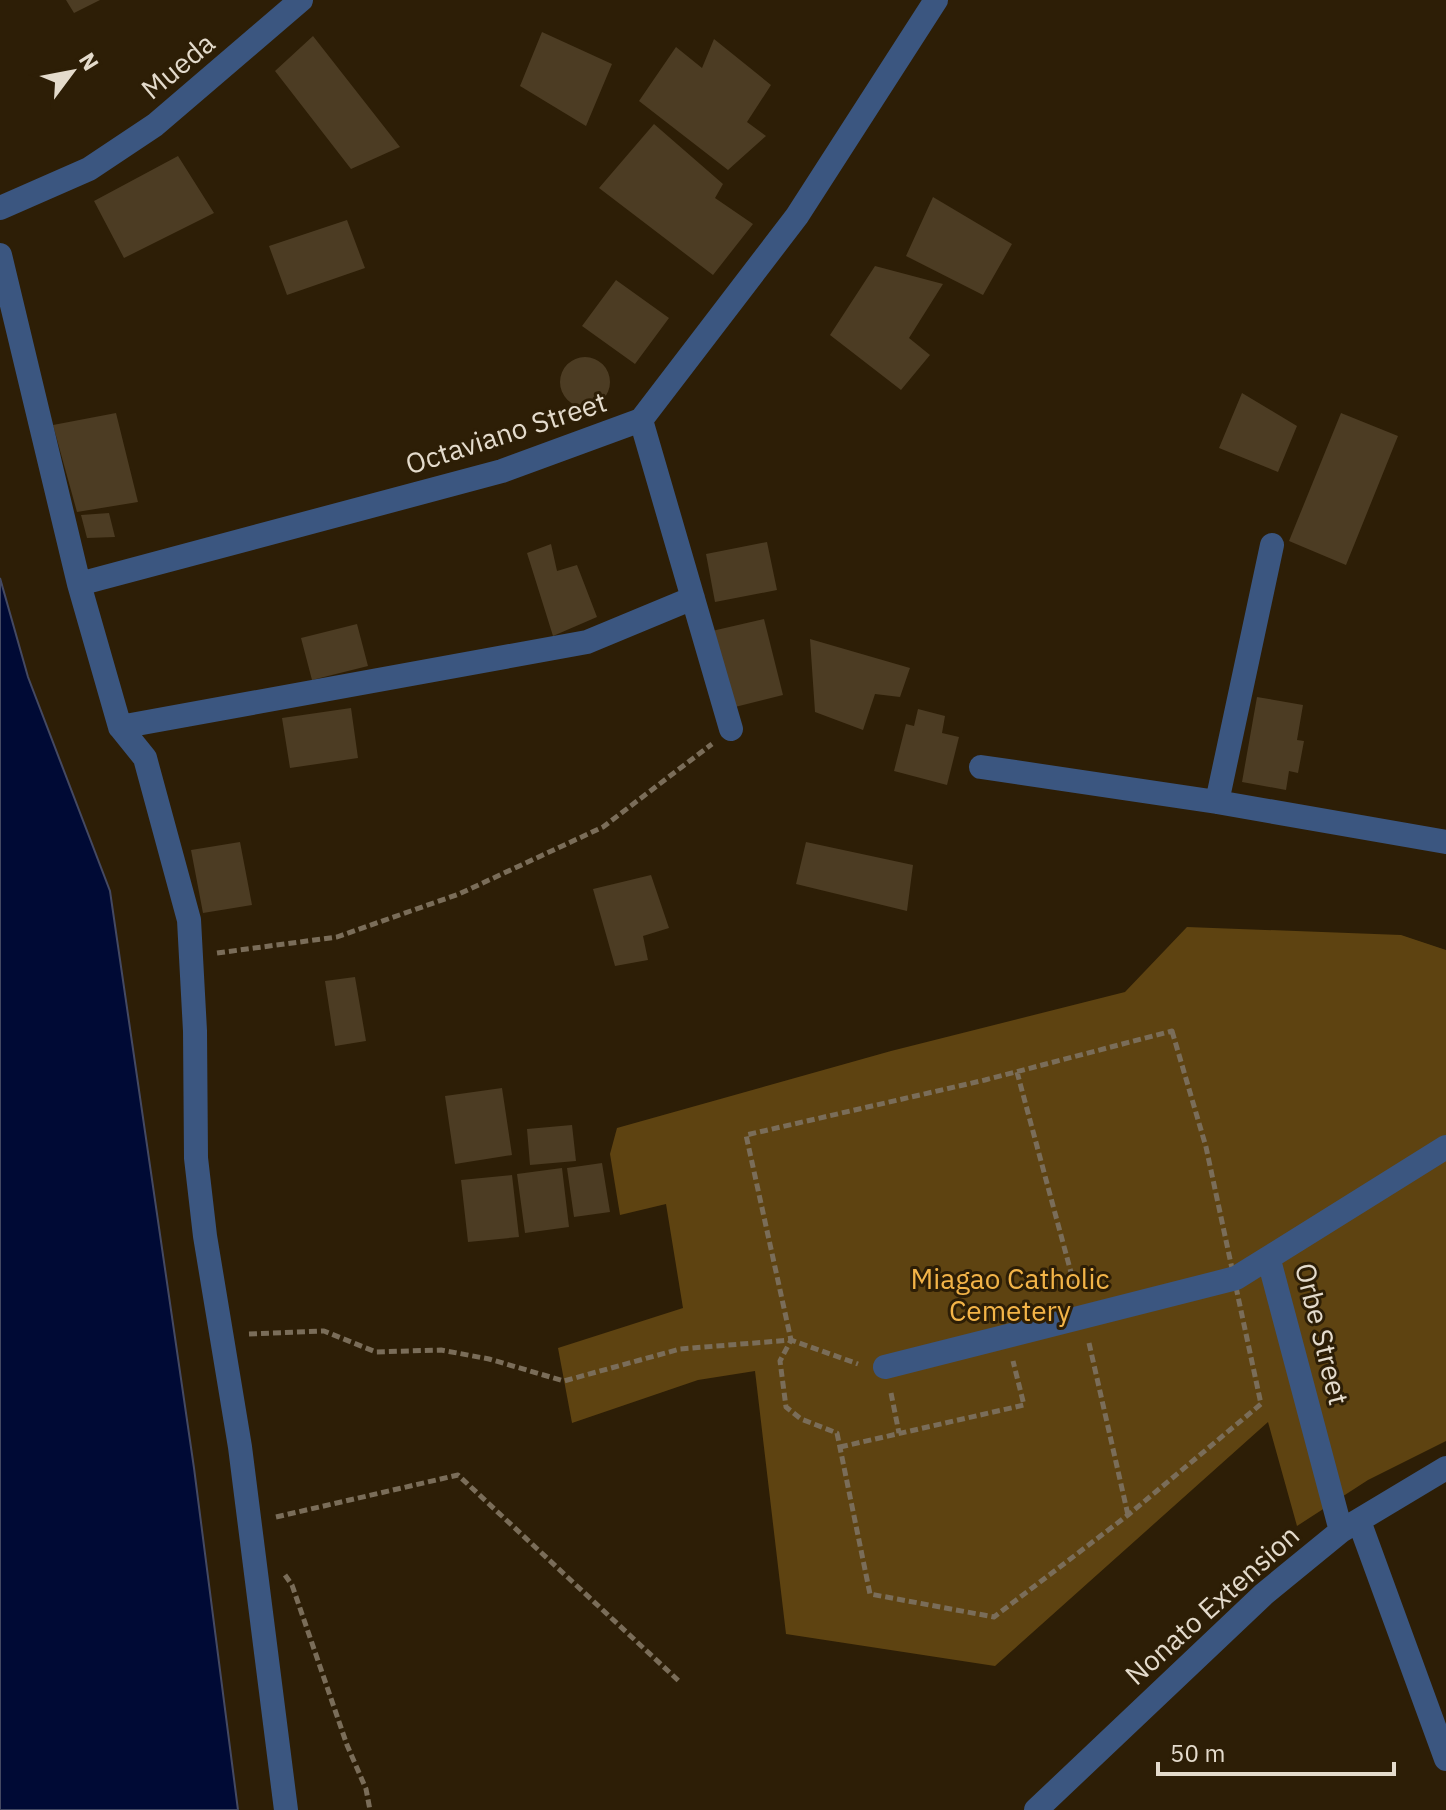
<svg xmlns="http://www.w3.org/2000/svg" width="1446" height="1810" font-family="'IBM Plex Sans',sans-serif">
  <style>
    .green { fill: #5e4311 }
    .water { fill: #000a35; stroke: #444962; stroke-width: 2 }
    .building { fill: #4c3c23 }
    .lines { fill: none; stroke-linecap: round; stroke-linejoin: round }
    .path { stroke: #7a6d59; stroke-width: 5; stroke-dasharray: 8 4; stroke-linecap: butt }
    .minor { stroke: #3b5680; stroke-width: 24 }
    .labels { text-anchor: middle; stroke-width: 6; stroke-linejoin: round; paint-order: stroke }
    .street-label { font-size: 28px; fill: #e4dbcc; stroke: #2d1e06 }
    .park-label { font-size: 28px; fill: #f3b448; stroke: #2d1e06 }
  </style>
  <rect width="100%" height="100%" fill="#2d1e06"/>
  <path class="green" d="M1187 927 1401 935 1446 950V1441L1368 1480 1297 1526 1268 1422 995 1666 786 1634 755 1371 698 1380 572 1423 558 1348 683 1308 666 1204 620 1215 610 1154 617 1128 891 1051 1125 992Z"/>
  <path class="water" d="M0 578 28 677 110 891 194 1468 238 1810H0Z"/>
  <path class="building" d="M66 0H100L74 13Z
    M542 32 612 64 586 126 520 86Z
    M313 36 400 147 351 169 275 71Z
    M714 39 771 85 747 122 766 136 728 170 639 101 676 47 702 68Z
    M654 124 723 184 715 198 753 224 713 275 599 188Z
    M178 156 214 213 124 258 94 201Z
    M933 197 1012 244 983 295 906 256Z
    M347 220 365 268 287 295 269 246Z
    M875 266 943 284 909 338 930 355 901 390 830 335Z
    M616 280 669 318 635 364 582 326Z
    M560 382a25 25 0 1 1 50 0a25 25 0 1 1-50 0Z
    M1242 393 1297 426 1278 472 1219 448Z
    M116 413 138 502 77 512 53 425Z
    M1341 413 1398 436 1346 565 1289 541Z
    M109 513 115 537 87 538 81 515Z
    M767 542 777 590 715 602 706 554Z
    M551 544 557 571 577 565 597 617 553 636 527 553Z
    M764 619 783 695 731 708 712 631Z
    M357 624 368 666 312 680 301 638Z
    M810 639 910 668 900 697 875 694 863 730 815 712Z
    M1257 697 1303 705 1297 740 1304 741 1298 773 1289 771 1286 790 1242 782Z
    M351 708 358 758 290 768 282 718Z
    M918 709 945 716 942 733 959 737 947 785 894 771 906 724 914 726Z
    M240 842 252 905 203 913 191 850Z
    M806 842 913 865 907 911 796 884Z
    M651 875 669 928 643 936 648 960 615 966 593 889Z
    M355 977 366 1041 335 1046 325 981Z
    M502 1088 512 1155 455 1164 445 1096Z
    M572 1125 576 1161 530 1165 527 1129Z
    M602 1163 610 1212 574 1217 567 1168Z
    M562 1168 569 1227 525 1233 517 1174Z
    M512 1175 519 1237 468 1242 461 1180Z"/>
  <g class="lines">
    <path class="path" d="M217 953 337 937 459 894 603 827 712 744
      M1172 1031 1206 1147 1261 1404 1128 1515 994 1617 870 1594 837 1433 801 1419 786 1407 780 1361 791 1340 746 1135 985 1080Z
      M1017 1072 1076 1291
      M249 1334 324 1331 376 1352 441 1350 489 1359 564 1381 680 1349 791 1340 858 1364
      M1089 1343 1128 1515
      M891 1393 899 1433
      M840 1447 1024 1405 1013 1361
      M276 1517 458 1475 681 1683
      M285 1575 292 1585 347 1745 366 1789 370 1810"/>
    <path class="minor" d="M0 208 89 169 155 125 301 0
      M0 255 79 584 120 727 145 758 189 920 195 1031 196 1158 205 1236 240 1447 286 1810
      M641 420 731 729
      M79 584 502 471 641 420 797 216 936 0
      M120 727 587 642 693 598
      M981 767 1217 802 1446 842
      M1217 802 1272 545
      M1269 1260 1341 1531
      M885 1367 1236 1278 1446 1147
      M1359 1521 1446 1759
      M1036 1810 1264 1594 1341 1531 1446 1468"/>
  </g>
  <g class="labels">
    <g class="street-label">
      <text transform="translate(178 66) rotate(-40)" y="10">Mueda</text>
      <text transform="translate(506 433) rotate(-18)" y="10">Octaviano Street</text>
      <text transform="translate(1322 1334) rotate(76)" y="10">Orbe Street</text>
      <text transform="translate(1212 1605) rotate(-42)" y="10">Nonato Extension</text>
    </g>
    <g class="park-label">
      <text x="1010" y="1289">Miagao Catholic<tspan x="1010" dy="32">Cemetery</tspan></text>
    </g>
  </g>
  <g transform="translate(72 72) rotate(58)" stroke="#2d1e06" stroke-width="6" paint-order="stroke">
  <path d="M0-6L14 30L0 20L-14 30Z" fill="#e4dbcc"/>
  <text y="-12" font-size="22" font-weight="bold" text-anchor="middle" fill="#e4dbcc">N</text>
  </g>
  <path d="M1158 1762v12h236v-12" fill="none" stroke="#e4dbcc" stroke-width="4"/>
  <text x="1170" y="1762" font-size="24" fill="#e4dbcc" stroke="#2d1e06" stroke-width="6" paint-order="stroke">50 m</text>
</svg>
